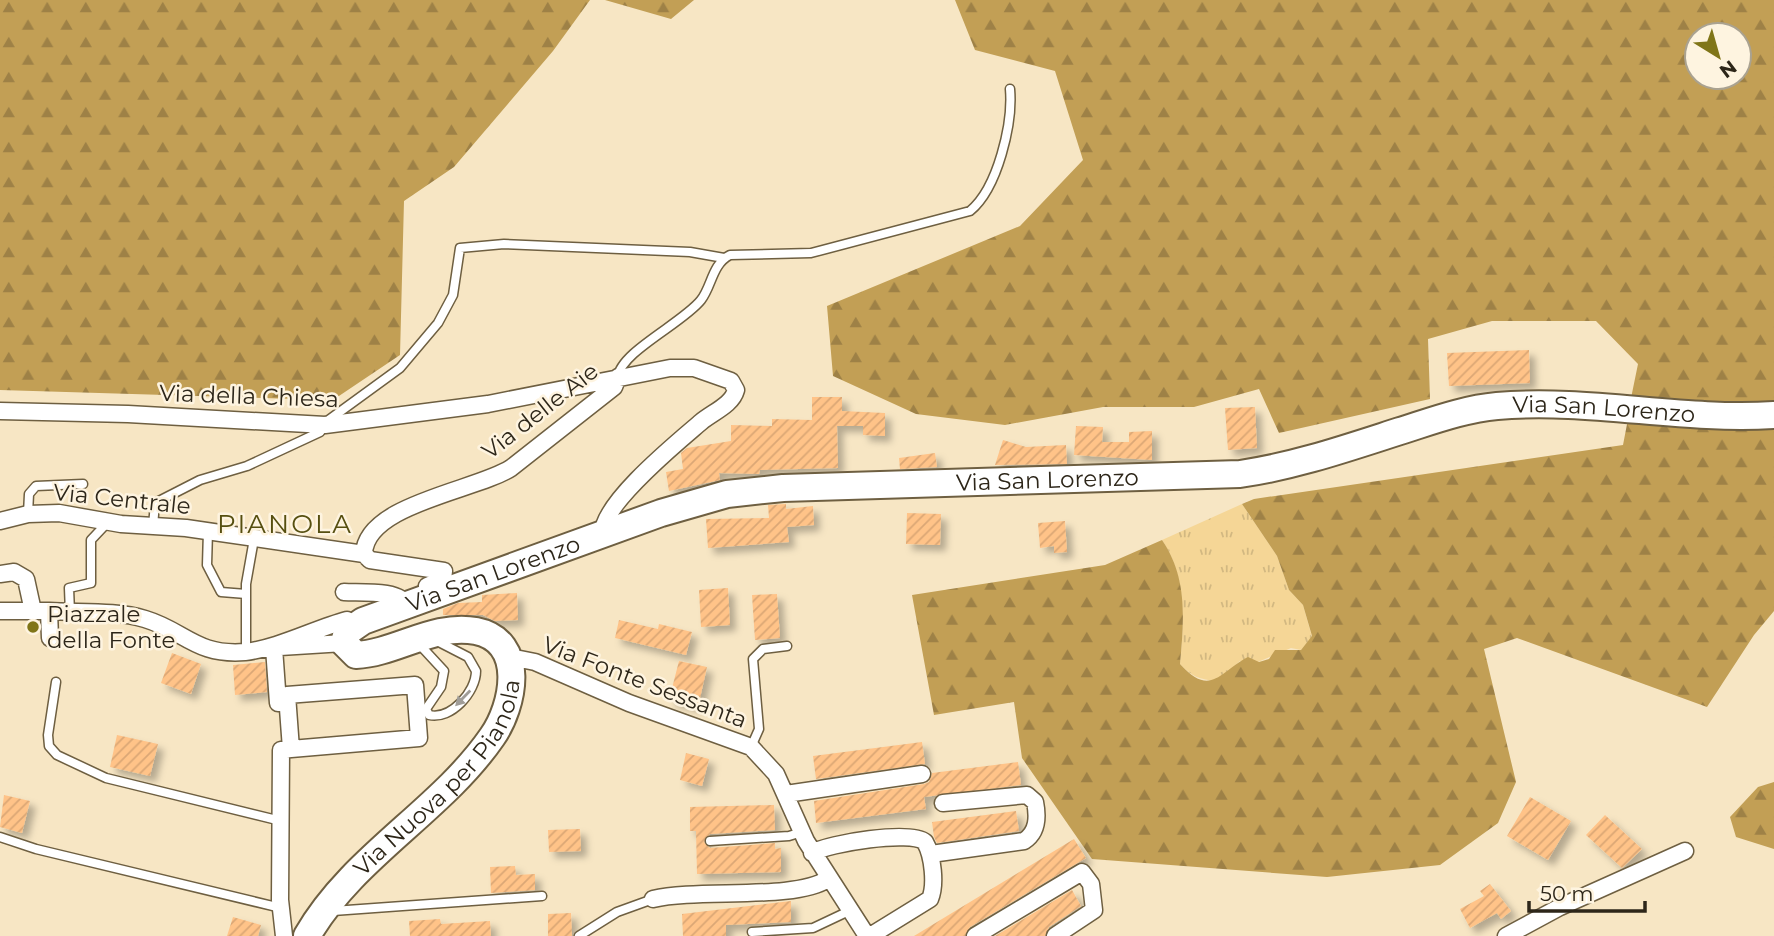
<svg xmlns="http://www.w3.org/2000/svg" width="1774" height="936" font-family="Montserrat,sans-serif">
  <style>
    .grass { fill: url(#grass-tufts) }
    .forest { fill: url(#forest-firs); fill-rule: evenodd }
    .building { fill: url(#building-hatch); filter: url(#shadow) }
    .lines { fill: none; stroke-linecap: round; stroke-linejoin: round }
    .lane-casing { stroke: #6e5f41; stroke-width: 11 }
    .street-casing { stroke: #6e5f41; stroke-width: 19 }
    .primary-casing { stroke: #6e5f41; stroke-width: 30 }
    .lane { stroke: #fff; stroke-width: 8 }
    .street { stroke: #fff; stroke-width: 16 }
    .primary { stroke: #fff; stroke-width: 26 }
    .oneway { fill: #a09d98 }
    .poi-dot { fill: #807518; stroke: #fef4e0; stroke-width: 2.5 }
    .labels { text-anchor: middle; stroke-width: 5; stroke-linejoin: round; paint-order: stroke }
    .street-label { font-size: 23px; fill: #2d2619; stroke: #fef4e0 }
    .poi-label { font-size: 23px; fill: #2d2619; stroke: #fef4e0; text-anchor: start }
    .quarter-label { font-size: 26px; letter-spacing: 2px; fill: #564f10; stroke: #fef4e0 }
  </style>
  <defs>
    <pattern id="grass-tufts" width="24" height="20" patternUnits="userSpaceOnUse" patternTransform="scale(1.75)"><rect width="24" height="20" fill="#f5d696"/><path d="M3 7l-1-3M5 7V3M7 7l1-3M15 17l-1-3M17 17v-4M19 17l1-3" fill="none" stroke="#d2b881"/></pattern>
    <pattern id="forest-firs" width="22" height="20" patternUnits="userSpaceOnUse" patternTransform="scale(1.75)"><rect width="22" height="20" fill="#c29f55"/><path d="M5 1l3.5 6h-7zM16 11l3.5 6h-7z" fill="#9e8146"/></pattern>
    <pattern id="building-hatch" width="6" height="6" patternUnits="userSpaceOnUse" patternTransform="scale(1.75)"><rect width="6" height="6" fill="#ffc388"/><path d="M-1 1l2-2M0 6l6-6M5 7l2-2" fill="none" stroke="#dba775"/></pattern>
    <filter id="shadow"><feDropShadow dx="6" dy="6" stdDeviation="3.5" flood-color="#0004"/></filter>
  </defs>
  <rect width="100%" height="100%" fill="#f7e6c4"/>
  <path class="grass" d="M1242 504 1277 556 1289 590 1303 605 1312 637 1301 650 1291 648 1258 662 1240 661 1217 681C1200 680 1191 676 1180 664 1184 621 1187 577 1162 540Z"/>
  <path class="forest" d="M0 0H590L553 51 454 167 404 201 400 355 333 400 0 390Z
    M605 0H694L671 19Z
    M955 0H1774V407L1630 403 1638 364 1596 321H1492L1428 339 1430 399 1279 433 1259 389 1194 407H1103L1005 425 916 414 833 376 827 306 1020 226 1083 160 1055 71 975 50ZM1697 35H1739V77H1697Z
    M1628 419 1774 424V611L1754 635 1707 707 1517 638 1484 649 1516 782 1498 823 1440 865 1327 877 1092 859 1022 758 1014 702 934 715 912 595 1105 565 1162 540C1188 578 1184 620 1180 664 1211 698 1219 672 1248 657L1259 662 1269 659 1275 650H1301L1312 636 1303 605 1289 590 1277 556 1242 504 1254 499 1623 445Z
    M1774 782V849L1736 837 1730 817 1758 787Z"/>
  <path class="building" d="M1529 350 1530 383 1449 386 1447 353Z
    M812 397H842V411L885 413V436L863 435V426H837L838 468 760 470 759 474 719 473 720 480 669 491 666 472 683 469 681 453 687 448 731 441V425L772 426V419L812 420Z
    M1255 407 1257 448 1228 450 1225 408Z
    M1076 426 1103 427 1102 442H1129V432L1152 431V460L1074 455Z
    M1003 440 1026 447 1066 445 1067 464 995 465Z
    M935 453 937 467 900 469 899 458Z
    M786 504V509L813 506 814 525 787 527 789 542 708 548 706 519 769 518 768 505Z
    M907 513 941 514 940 545 906 544Z
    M1065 521 1067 552 1054 553V546L1040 548 1038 523Z
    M728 588 730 625 701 627 699 590Z
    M517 593 518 620 495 621 483 615H443V609L458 603 482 602V595Z
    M777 594 780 638 755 640 752 595Z
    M619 620 658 629 659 624 692 632 686 655 615 638Z
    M172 653 201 664 191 694 161 683Z
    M679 661 707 667 698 707 669 700Z
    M265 662 267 692 235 695 233 665Z
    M117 735 158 744 150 776 110 767Z
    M922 742 925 764 816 779 813 756Z
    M686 753 709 759 702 786 680 780Z
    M1018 762 1021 785 924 797 926 809 816 823 814 801 924 784 929 782 932 773Z
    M4 795 30 801 22 833 0 827Z
    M1530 797 1571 821 1548 860 1507 836Z
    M774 805 775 830 710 834 704 842 710 848 775 843V849L781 848V872L697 874 696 831H690V807Z
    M1016 811 1019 831 937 843 934 837 932 822Z
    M1605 815 1642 849 1622 868 1586 835Z
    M580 829 581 851 549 852 548 830Z
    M1074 839 1086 858 970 927 965 936H914Z
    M515 866 516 875 535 874V890L491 893 490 867Z
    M1490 884 1511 911 1501 919 1497 913 1470 928 1460 909 1484 896 1480 891Z
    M1072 890 1081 906 1049 927 1045 936H995Z
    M791 901V922L726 925V936H683L682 914Z
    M571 913 572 936H548V914Z
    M233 917 261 925 258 936H227Z
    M440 919 441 924 490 921 491 936H410L409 921Z"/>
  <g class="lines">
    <defs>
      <path id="lane" d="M618 377C620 352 683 323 701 300 712 286 712 264 730 255L811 253 970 211C998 188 1013 123 1010 89
        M28 514 29 494 36 486 83 484
        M153 526 155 503 200 480 247 466 320 432 330 419 400 368 438 323 453 295 460 248 504 244 690 252 724 258
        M208 531 207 565 221 592 246 594
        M70 613 69 588 91 583V540L108 522
        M419 644 444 671 441 687 426 709 429 715C451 720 476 692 476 671L468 657 435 640
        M246 652V584L254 539
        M56 682 48 735 49 746 57 755 106 778 281 821
        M751 747 759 729 753 659 763 649 787 646
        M0 837 36 849 281 908
        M710 841 789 836 802 832
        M333 911 542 896
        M752 932 813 928 849 911
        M579 936 617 912 653 899"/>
      <path id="street" d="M0 411 128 414 325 425 488 404 670 368H694L731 381 736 390C732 405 713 412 701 422 679 441 600 505 603 534
        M0 521 28 514 59 513 121 524 186 528 364 554
        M0 574 14 572 26 579 33 611
        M427 586 443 579 444 571 370 560 364 554C365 504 478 490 511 468L614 387 618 377
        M344 592C361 593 399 589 408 606
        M0 611H49L50 638
        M49 611C79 613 116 610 145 619 185 631 196 656 245 652 279 648 314 629 347 620
        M280 647 344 643
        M274 648 278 703
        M510 662 520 659 535 662 629 703 751 747 776 774 806 841 867 936
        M415 685 419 738 291 749 287 695Z
        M786 794 922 774
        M812 853C829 843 911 830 925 842 933 856 936 885 930 899L870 936
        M931 854 1024 841C1038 832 1038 817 1035 802L1027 795 943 803
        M653 899C699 888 794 901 828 879
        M284 936 280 900 281 750 291 749
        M975 936 1082 872 1091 884 1094 910 1055 936
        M1506 936 1560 907 1685 851"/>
      <g id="primary">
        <path id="s1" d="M307 936C352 857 441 811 492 737 514 706 527 641 476 631 434 623 396 653 356 655L344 643 347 632 363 621 661 513 727 494 783 488 1240 474C1295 466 1347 448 1400 431 1432 421 1464 409 1497 406 1589 398 1682 421 1774 415"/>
      </g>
    </defs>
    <use href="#lane" class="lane-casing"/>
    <use href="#street" class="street-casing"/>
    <use href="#primary" class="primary-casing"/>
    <use href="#lane" class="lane"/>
    <use href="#street" class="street"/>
    <use href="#primary" class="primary"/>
  </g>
  <defs><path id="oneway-solid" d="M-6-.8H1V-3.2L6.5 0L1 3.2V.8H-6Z" transform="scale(1.75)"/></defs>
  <use class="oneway" href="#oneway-solid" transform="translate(463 698) rotate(134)"/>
  <circle class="poi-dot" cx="33" cy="627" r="7"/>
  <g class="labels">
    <g class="street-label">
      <text transform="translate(249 396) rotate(2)" y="8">Via della Chiesa</text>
      <text transform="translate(540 411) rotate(-38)" y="8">Via delle Aie</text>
      <text dy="8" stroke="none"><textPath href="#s1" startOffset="1844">Via San Lorenzo</textPath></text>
      <text dy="8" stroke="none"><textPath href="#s1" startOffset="1278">Via San Lorenzo</textPath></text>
      <text transform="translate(122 499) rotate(6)" y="8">Via Centrale</text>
      <text dy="8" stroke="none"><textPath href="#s1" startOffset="710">Via San Lorenzo</textPath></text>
      <text transform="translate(645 682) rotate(21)" y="8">Via Fonte Sessanta</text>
      <text dy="8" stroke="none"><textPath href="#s1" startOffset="208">Via Nuova per Pianola</textPath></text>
    </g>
    <g class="poi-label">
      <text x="47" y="622">Piazzale<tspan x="47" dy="26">della Fonte</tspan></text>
    </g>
    <g class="quarter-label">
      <text x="285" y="533">PIANOLA</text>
    </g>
  </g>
  <g transform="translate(1718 56) rotate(143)"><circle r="33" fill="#fef4e0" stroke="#aaa290" stroke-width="2"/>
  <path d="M0-5L12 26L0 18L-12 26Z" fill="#807518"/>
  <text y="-10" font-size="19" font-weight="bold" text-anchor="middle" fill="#2d2619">N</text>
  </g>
  <path d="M1529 901v10h116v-10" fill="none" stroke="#2d2619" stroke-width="3.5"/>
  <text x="1540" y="901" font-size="21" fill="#2d2619" stroke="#fef4e0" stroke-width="5" paint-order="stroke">50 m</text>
</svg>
